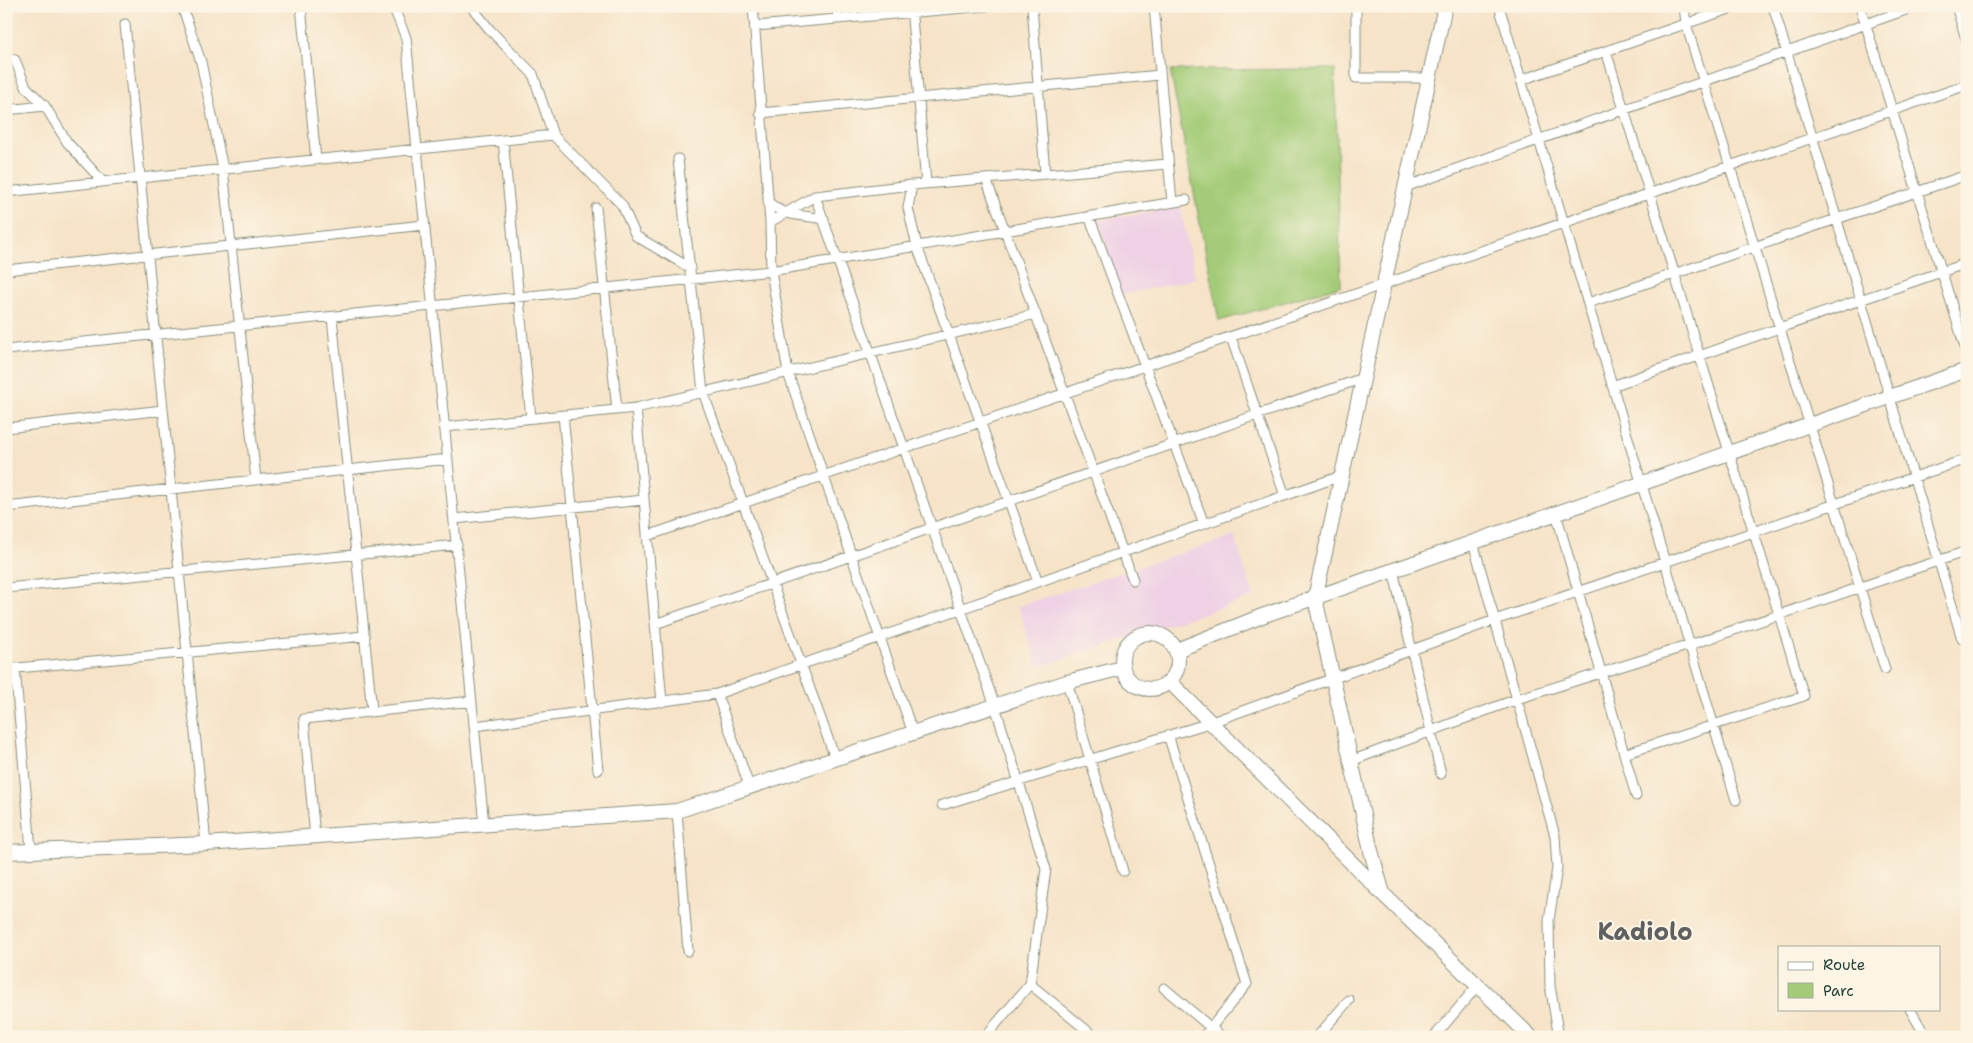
<svg xmlns="http://www.w3.org/2000/svg" width="1973" height="1043" font-family="'Shantell Sans',sans-serif">
  <style>
    .built { fill: #efd0e5 }
    .green { fill: #a4cc78; stroke: #628456 }
    .lines { fill: none; stroke-linecap: round; stroke-linejoin: round }
    .street-casing { stroke: #8a907e; stroke-width: 11 }
    .secondary-casing { stroke: #8a907e; stroke-width: 16 }
    .street { stroke: #fff; stroke-width: 9 }
    .secondary { stroke: #fff; stroke-width: 14 }
    .labels { text-anchor: middle; stroke-width: 4; stroke-linejoin: round; paint-order: stroke }
    .town-label { font-size: 24px; font-weight: bold; fill: #5f6061; stroke: #fcf5e5 }
  </style>
  <rect width="100%" height="100%" fill="#fcf5e5"/>
  <filter id="ink" filterUnits="userSpaceOnUse"><feTurbulence type="fractalNoise" baseFrequency=".02" numOctaves="2"/><feDisplacementMap in="SourceGraphic" scale="10" xChannelSelector="R" yChannelSelector="G"/><feConvolveMatrix kernelMatrix="1 2 1 2 8 2 1 2 1" color-interpolation-filters="sRGB"/></filter>
  <filter id="wash" filterUnits="userSpaceOnUse"><feTurbulence type="fractalNoise" baseFrequency=".0096" numOctaves="4" result="noise"/><feDisplacementMap in="SourceGraphic" scale="20" xChannelSelector="R" yChannelSelector="G"/><feGaussianBlur stdDeviation="1.12" result="paint"/><feColorMatrix in="noise" values="0 0 0 0 0 0 0 0 0 0 0 0 0 0 0 0 0 1.4 0 .05"/><feComposite in="paint" operator="in"/></filter>
  <g filter="url(#wash)">
    <rect width="100%" height="100%" fill="#f6e3c8"/>
    <path class="built" d="M1180 207 1195 279 1121 295 1098 220Z
      M1234 536 1254 597 1038 667 1018 606Z"/>
    <path class="green" d="M1335 69 1341 286 1219 321 1170 70Z"/>
  </g>
  <g filter="url(#ink)">
    <g class="lines">
      <defs>
        <path id="street" d="M182 6 201 62 223 169 256 480
          M301 6 316 160
          M393 6 406 38 484 825
          M471 6 490 30 533 74 553 135 622 205 636 236 690 268
          M753 6 770 222 771 271 788 373 913 733
          M837 6 838 19
          M911 6 926 184
          M1032 6 1045 174
          M1154 6 1172 202
          M1356 6V78H1429
          M1499 6 1736 800
          M1684 6 1686 24 1885 669
          M1773 6 1962 639
          M1860 6 1967 354
          M1956 6 1967 42
          M125 24 206 844
          M755 26 987 6
          M1606 51 1804 696 1624 754
          M6 57 15 60 26 87 45 106 67 142 103 182
          M1521 80 1738 6
          M6 110 45 106
          M760 113 1160 75
          M503 140 531 418
          M678 159 703 392 835 758
          M986 179 1133 580
          M912 185 908 208 917 246 1038 582
          M1405 187 1917 6
          M6 192 553 135
          M815 196 995 706 1046 869 1030 984 985 1037
          M768 201C781 217 805 215 824 219
          M596 208 617 410
          M1089 216 1204 524
          M770 222 815 196 912 185 1168 164
          M6 270 424 225
          M1588 303 1967 175
          M332 317 372 711
          M1231 337 1285 496
          M6 350 771 271 1186 200
          M1612 386 1967 263
          M636 408 662 702
          M563 415 598 770
          M445 427 636 408 1036 314
          M6 428 163 410
          M6 507 448 459
          M1556 513 1636 796
          M454 519 644 500
          M647 536 1967 85
          M1473 542 1555 836 1557 868 1549 920 1550 986 1559 1037
          M1393 570 1441 774
          M6 588 457 545
          M655 624 1363 378
          M15 668 31 849
          M6 669 365 636
          M1067 682 1123 871
          M717 694 749 786
          M475 726 717 694 1341 476
          M1168 735 1247 984 1203 1037
          M1351 761 1517 699 1690 645 1967 551
          M942 805 1209 723 1495 620 1967 459
          M677 811 688 951
          M315 837 304 719 472 701
          M1030 984 1095 1037
          M1164 988 1222 1037
          M1910 1009 1926 1037
          M1317 1037 1349 1000
          M1434 1037 1478 985"/>
        <path id="secondary" d="M1122 661a28 28 0 1 1 56 0a28 28 0 1 1-56 0Z
          M1177 650 1262 616 1967 370
          M1170 682 1383 894 1531 1037
          M6 852 206 844 677 811 1067 682 1122 668
          M1383 894 1371 851 1315 598 1445 6"/>
      </defs>
      <use href="#street" class="street-casing"/>
      <use href="#secondary" class="secondary-casing"/>
      <use href="#street" class="street"/>
      <use href="#secondary" class="secondary"/>
    </g>
  </g>
  <g class="labels">
    <g class="town-label">
      <text x="1645" y="940">Kadiolo</text>
    </g>
  </g>
  <rect width="1973" height="1043" fill="none" stroke="#fcf5e5" stroke-width="25"/>
  <rect x="1778" y="946" width="162" height="65" fill="#fcf5e5" stroke="#a4ab9e"/>
  <rect x="1788" y="962" width="25" height="8" fill="#ffffff" stroke="#a4ab9e"/>
  <text x="1823" y="970" font-size="15" fill="#1f3d34">Route</text>
  <rect x="1788" y="983" width="25" height="15" fill="#a4cc78" stroke="#a4ab9e"/>
  <text x="1823" y="996" font-size="15" fill="#1f3d34">Parc</text>
</svg>
